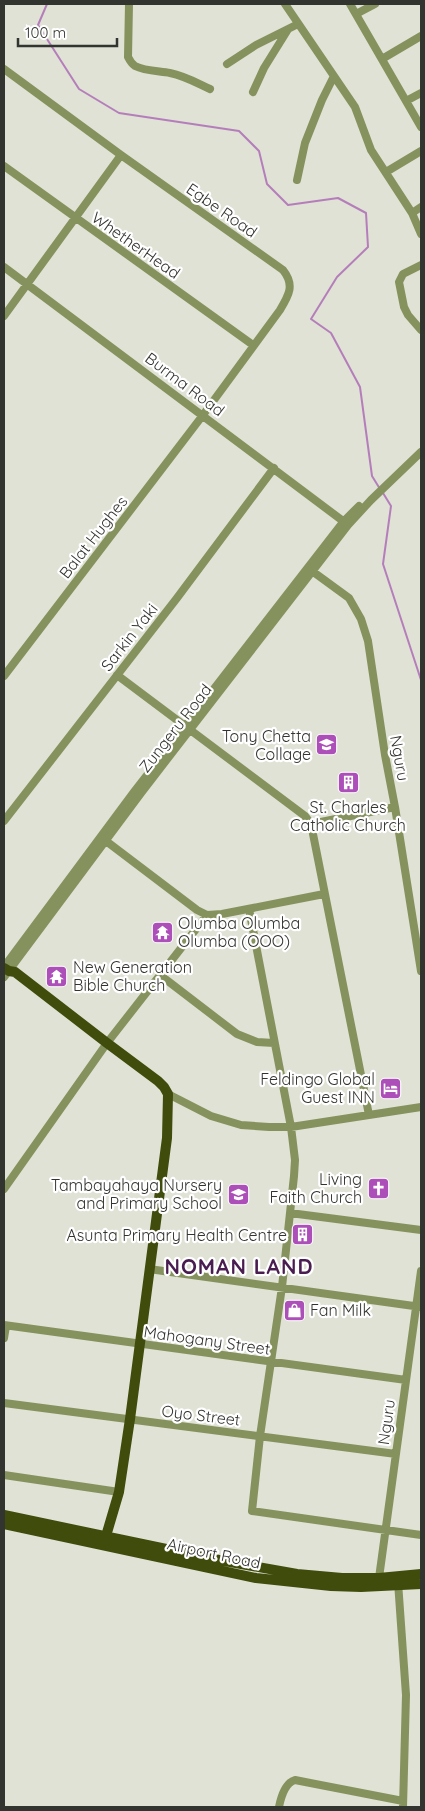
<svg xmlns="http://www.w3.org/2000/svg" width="425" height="1811" font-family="Quicksand,sans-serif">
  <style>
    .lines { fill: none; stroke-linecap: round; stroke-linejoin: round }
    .stream { stroke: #b57ebb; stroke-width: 2 }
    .minor { stroke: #85925d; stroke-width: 8 }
    .major { stroke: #404c0c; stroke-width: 10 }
    .labels { text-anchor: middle; stroke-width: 4.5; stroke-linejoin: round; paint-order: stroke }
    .street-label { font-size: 16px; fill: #32342f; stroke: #fff }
    .poi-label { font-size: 16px; fill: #32342f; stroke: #fff; text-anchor: end }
    .district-label { font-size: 21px; font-weight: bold; letter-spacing: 1px; fill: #4a1d50; stroke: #fff }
  </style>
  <rect width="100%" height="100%" fill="#dfe2d5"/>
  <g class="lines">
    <path class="stream" d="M47 4 38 25 79 89 119 113 239 131 259 151 267 184 288 205 338 198 366 213 368 247 337 277 311 319 331 333 360 387 372 476 380 489
      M383 493 391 506 383 564 421 680"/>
    <path class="minor" d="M129 4 128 57C130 61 132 64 135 66 145 71 159 71 170 73 185 76 197 83 210 89
      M285 4 355 107 371 150 412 213 421 234
      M350 4 421 127
      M356 14 375 4
      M382 59 421 36
      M227 64 256 45 298 24
      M4 69 121 155 283 270C295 285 289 295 280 310L203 415 4 676
      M253 92 264 68 287 31
      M406 101 421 93
      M4 166 253 345
      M386 172 421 151
      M297 180 305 143 322 100 333 78
      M412 213 421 207
      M421 265 403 274 399 282 404 307 408 315 421 330
      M4 267 347 524
      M4 316 121 155
      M312 571 349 598 361 619 368 641 385 755 395 807 421 971
      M117 675 305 816 311 824 369 1115
      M4 821 177 598 274 468
      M311 824 395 807
      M106 841 197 910 207 915 222 914 324 894
      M249 909 291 1127 295 1160 294 1176 282 1287 260 1436 252 1511 421 1535
      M4 967 134 792 344 521 359 506
      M160 975 237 1034 257 1042 274 1043
      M4 977 141 793 348 525 371 500 421 452
      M168 1094 211 1116 241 1125 269 1127H291L421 1107
      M4 1189 107 1043 207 915
      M290 1213 421 1230
      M149 1269 421 1307
      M4 1325 406 1380
      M4 1338 6 1326
      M4 1403 396 1454
      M4 1475 119 1492
      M379 1578 421 1271
      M398 1582 406 1695 403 1807
      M279 1807C281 1797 285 1783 295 1780L403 1801"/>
    <path class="major" d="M4 968 9 971 15 972 107 1043 158 1081 164 1087 168 1094 167 1138 130 1419 119 1492 106 1536
      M4 1515 219 1560 297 1574 342 1578H379L421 1574
      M4 1524 256 1578 331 1586 361 1587 421 1584"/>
  </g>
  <defs>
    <symbol id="school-square" viewBox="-11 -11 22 22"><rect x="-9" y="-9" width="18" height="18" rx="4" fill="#ad4fb9" stroke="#fff"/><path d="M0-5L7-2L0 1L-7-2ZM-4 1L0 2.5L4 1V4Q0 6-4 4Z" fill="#fff"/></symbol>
    <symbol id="building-square" viewBox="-11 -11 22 22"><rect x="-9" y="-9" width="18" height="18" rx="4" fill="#ad4fb9" stroke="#fff"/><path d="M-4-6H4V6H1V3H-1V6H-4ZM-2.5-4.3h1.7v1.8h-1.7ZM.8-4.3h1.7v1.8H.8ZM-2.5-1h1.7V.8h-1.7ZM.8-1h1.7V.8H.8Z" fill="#fff"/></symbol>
    <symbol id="temple-square" viewBox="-11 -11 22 22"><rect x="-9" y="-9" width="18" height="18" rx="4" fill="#ad4fb9" stroke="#fff"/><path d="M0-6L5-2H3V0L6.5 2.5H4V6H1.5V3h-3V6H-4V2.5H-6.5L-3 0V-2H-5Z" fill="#fff"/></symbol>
    <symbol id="hotel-square" viewBox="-11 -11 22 22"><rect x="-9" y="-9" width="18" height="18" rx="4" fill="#ad4fb9" stroke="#fff"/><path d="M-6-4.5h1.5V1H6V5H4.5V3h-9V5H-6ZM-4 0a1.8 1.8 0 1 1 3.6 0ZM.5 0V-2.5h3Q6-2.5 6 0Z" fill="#fff"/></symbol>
    <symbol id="church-square" viewBox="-11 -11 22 22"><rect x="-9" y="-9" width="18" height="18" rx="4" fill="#ad4fb9" stroke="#fff"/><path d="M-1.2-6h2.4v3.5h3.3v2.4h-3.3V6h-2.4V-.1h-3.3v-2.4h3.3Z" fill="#fff"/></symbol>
    <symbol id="shop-square" viewBox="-11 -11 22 22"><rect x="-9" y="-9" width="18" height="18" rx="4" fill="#ad4fb9" stroke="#fff"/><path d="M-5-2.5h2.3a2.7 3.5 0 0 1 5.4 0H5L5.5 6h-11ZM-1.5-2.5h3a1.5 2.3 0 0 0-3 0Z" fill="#fff"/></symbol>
  </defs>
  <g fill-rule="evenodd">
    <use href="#school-square" x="314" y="732" width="25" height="25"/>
    <use href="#building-square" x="336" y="770" width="25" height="25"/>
    <use href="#temple-square" x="150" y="920" width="25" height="25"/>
    <use href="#temple-square" x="44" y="964" width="25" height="25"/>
    <use href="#hotel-square" x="378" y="1076" width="25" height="25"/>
    <use href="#church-square" x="366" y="1176" width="25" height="25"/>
    <use href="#school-square" x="226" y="1182" width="25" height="25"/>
    <use href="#building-square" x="290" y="1222" width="25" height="25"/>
    <use href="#shop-square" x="282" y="1298" width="25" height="25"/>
  </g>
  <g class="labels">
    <g class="street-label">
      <text transform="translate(222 210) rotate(35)" y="6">Egbe Road</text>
      <text transform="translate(136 245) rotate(35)" y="6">WhetherHead</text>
      <text transform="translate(185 384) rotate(37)" y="6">Burma Road</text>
      <text transform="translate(93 537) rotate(-52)" y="6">Balat Hughes</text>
      <text transform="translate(129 637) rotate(-52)" y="6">Sarkin Yaki</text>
      <text transform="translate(175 728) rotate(-52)" y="6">Zungeru Road</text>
      <text transform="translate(400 758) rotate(80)" y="6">Nguru</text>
      <text transform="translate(207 1340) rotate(8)" y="6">Mahogany Street</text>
      <text transform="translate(201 1415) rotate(7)" y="6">Oyo Street</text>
      <text transform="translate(386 1422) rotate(-82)" y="6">Nguru</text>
      <text transform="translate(214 1553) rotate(12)" y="6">Airport Road</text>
    </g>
    <g class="poi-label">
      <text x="311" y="742">Tony Chetta<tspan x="311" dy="18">Collage</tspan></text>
      <text x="348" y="813" text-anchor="middle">St. Charles<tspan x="348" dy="18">Catholic Church</tspan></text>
      <text x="178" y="929" text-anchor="start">Olumba Olumba<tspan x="178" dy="18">Olumba (OOO)</tspan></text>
      <text x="73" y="973" text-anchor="start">New Generation<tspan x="73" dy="18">Bible Church</tspan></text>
      <text x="375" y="1085">Feldingo Global<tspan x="375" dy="18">Guest INN</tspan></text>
      <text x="362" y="1185">Living<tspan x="362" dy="18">Faith Church</tspan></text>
      <text x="222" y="1191">Tambayahaya Nursery<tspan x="222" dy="18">and Primary School</tspan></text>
      <text x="287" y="1241">Asunta Primary Health Centre</text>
      <text x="310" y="1316" text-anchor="start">Fan Milk</text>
    </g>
    <g class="district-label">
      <text x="239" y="1274">NOMAN LAND</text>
    </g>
  </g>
  <rect width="425" height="1811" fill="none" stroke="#32342f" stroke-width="10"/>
  <path d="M18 38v8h99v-8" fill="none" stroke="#32342f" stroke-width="2.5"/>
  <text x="25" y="38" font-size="15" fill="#32342f" stroke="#ffffff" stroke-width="4" paint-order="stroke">100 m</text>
</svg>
